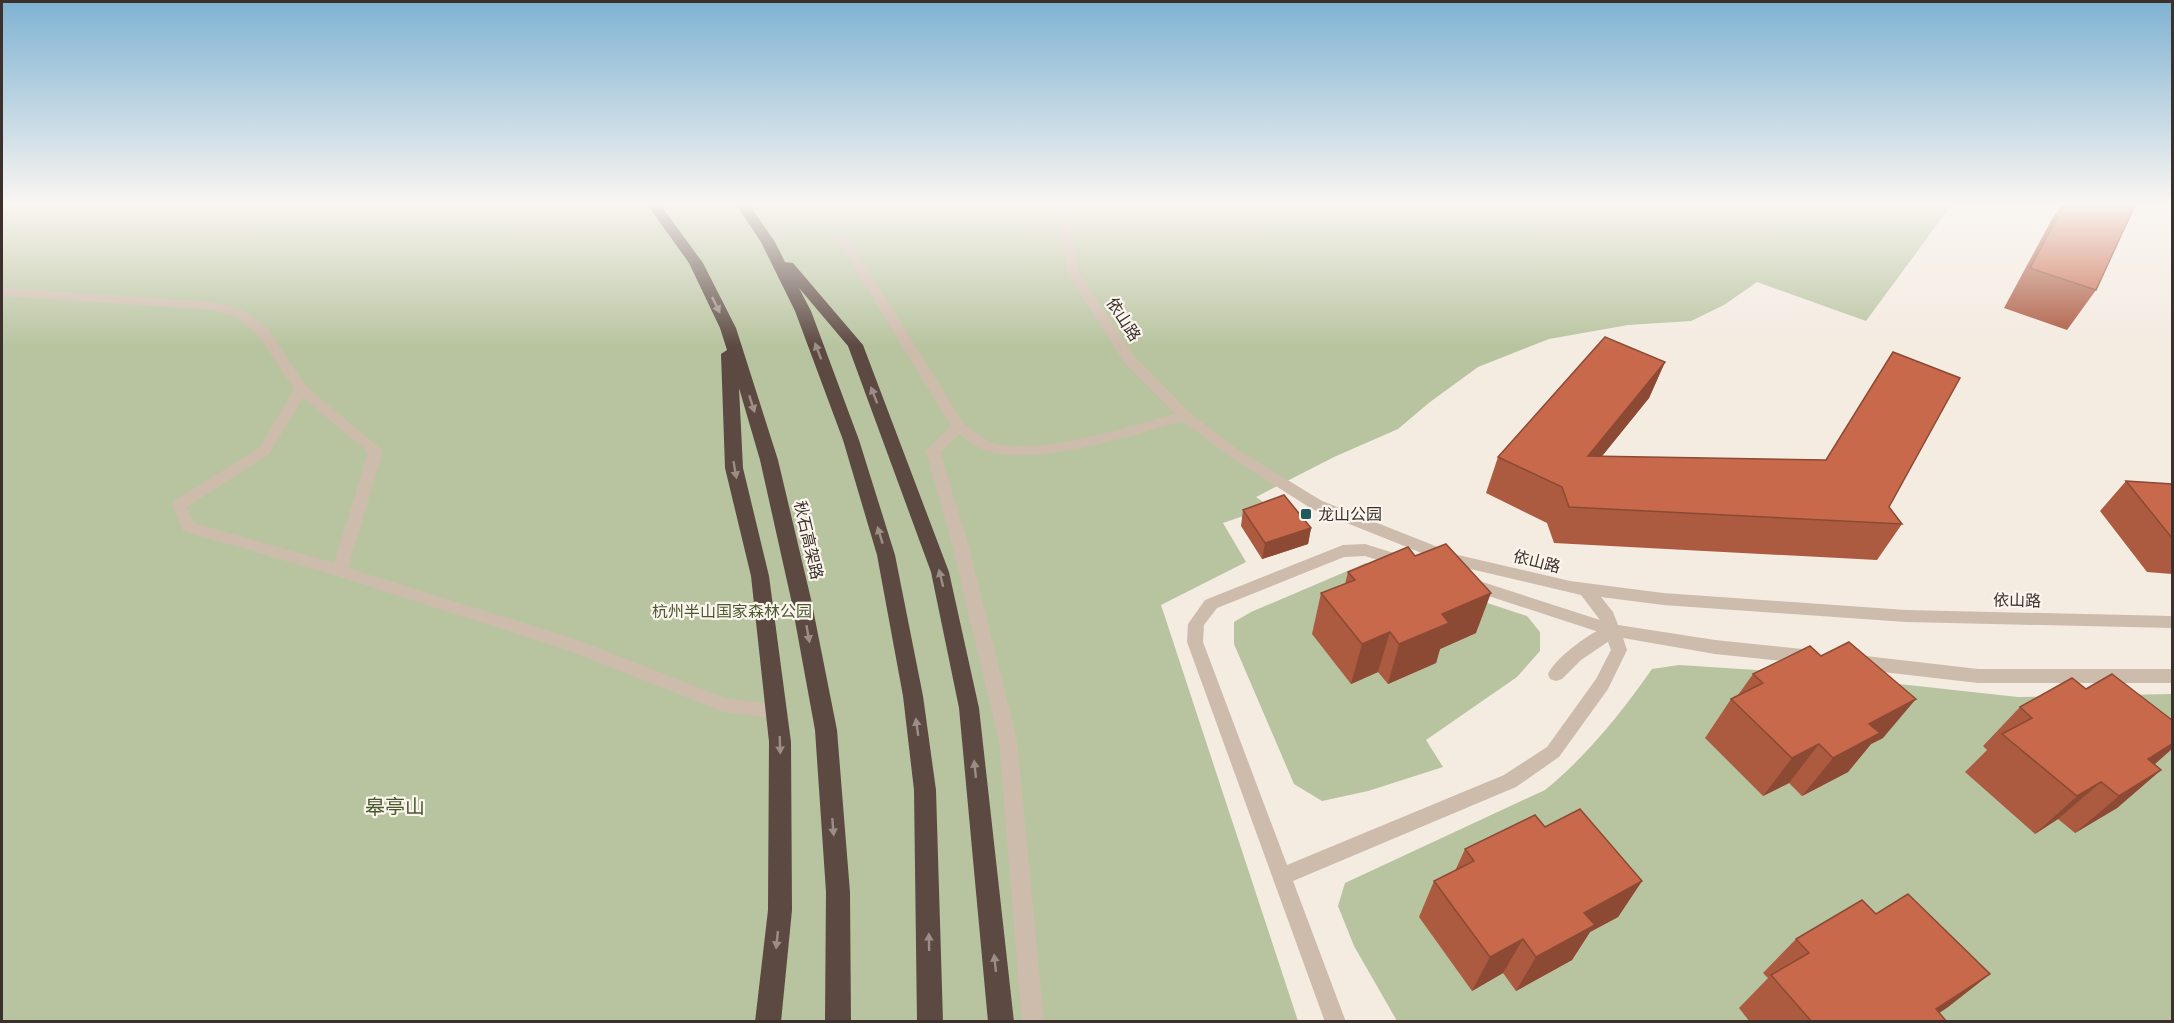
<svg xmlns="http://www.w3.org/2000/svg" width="2174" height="1023" font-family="Signika,'Noto Sans SC',sans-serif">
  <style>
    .green { fill: #b8c4a0 }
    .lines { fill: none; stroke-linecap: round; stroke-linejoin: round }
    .lane { fill: #cdbbac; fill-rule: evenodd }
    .street { fill: #cdbbac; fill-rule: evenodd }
    .highway { fill: #5c4a42; fill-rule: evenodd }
    .wall { fill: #ac5a40 }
    .shaded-wall { fill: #8c4a34 }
    .building { fill: #c8694b; stroke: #8c4a34; stroke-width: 1.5 }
    .oneway { fill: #9c8e87 }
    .poi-dot { fill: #1f5a5e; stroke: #fbf5ee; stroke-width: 2 }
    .labels { text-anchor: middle; stroke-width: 4.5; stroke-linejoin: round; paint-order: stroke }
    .street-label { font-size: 16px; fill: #3b302b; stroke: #fbf5ee }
    .poi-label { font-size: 16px; fill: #3b302b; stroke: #fbf5ee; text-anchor: start }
    .park-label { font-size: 16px; fill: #4a5a2e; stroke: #fbf5ee }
    .near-park-label { font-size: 20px; fill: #4a5a2e; stroke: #fbf5ee }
  </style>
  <rect width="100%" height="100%" fill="#f4ebe1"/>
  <path class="green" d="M2 203H1953L1866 321 1757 282 1724 305 1691 321 1628 325 1549 339 1478 367 1430 402 1398 429 1334 457 1256 497 1270 507 1223 523 1246 562 1161 605 1298 1021 2 1022Z
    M1366 563 1527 616 1540 632V651L1517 677 1426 740 1443 767 1368 791 1322 801 1294 784 1234 644V622L1251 612Z
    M1679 665 1789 672 2018 697 2172 694V1021H1397L1354 946 1338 906 1345 883 1545 790C1586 757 1622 712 1652 669Z"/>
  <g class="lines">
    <path class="lane" d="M842 234 848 238 964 424C974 431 983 440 995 443 1045 456 1135 424 1185 411L1192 416 1185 421C1132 434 1040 467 987 451 977 448 968 441 960 434L940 452 966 537 1017 741 1044 1022H1022L999 741 950 537 926 451 951 426 836 238Z
      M1612 624 1618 625 1620 630 1618 635 1581 660 1562 679 1556 681 1550 679 1548 674C1556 657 1593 630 1612 624Z"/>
    <path class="street" d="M1054 203H1065L1080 274 1133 355 1190 413 1240 451 1322 501 1458 555 1570 581 1663 593 1906 610 2172 616V628L1906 622 1663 605 1601 597 1613 612 1618 625 1715 640 1812 650 1818 652 1820 657 1818 662 1812 664 1715 654 1623 638 1627 650 1608 689 1559 757 1516 787 1293 881 1346 1022H1325L1187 642 1188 624 1205 600 1343 545 1365 544 1410 558 1412 562 1410 566 1404 568 1365 556 1344 557 1217 608 1204 625 1203 642 1287 865 1504 775 1547 747 1596 679 1611 650 1605 634 1464 588 1462 584 1464 580 1470 578 1600 620 1581 595 1449 564 1312 509 1230 457 1180 419 1123 361 1068 274Z
      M2 288 214 302 245 311 268 329 306 386 383 451 348 568 578 640 725 698 777 705 783 707 786 712 783 717 777 719 724 712 567 650 337 576 183 531 172 505 174 501 259 448 294 389 258 335 237 317 213 310 2 296ZM303 398 368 452 334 563 194 523 187 507 269 454Z
      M1857 655 1978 669H2172V683H1978L1857 669 1851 667 1849 662 1851 657Z"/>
    <path class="highway" d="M646 203H659L703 263 736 328 778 460 811 599 837 730 850 892 851 1022H825L826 892 815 730 791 599 760 460 739 388 743 468 769 576 791 742 792 910 781 1022H755L768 910 769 742 751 576 725 468 721 354 727 350 720 328 689 263Z
      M735 203H748L775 242 785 262 793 263 863 345 949 572 979 708 1014 1022H988L959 708 931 572 848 346 799 288 811 311 859 440 895 555 923 696 936 790 943 1022H917L914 790 903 696 877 555 843 440 795 311 761 242Z"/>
  </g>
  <path class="wall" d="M2063 203H2136L2096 290 2067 330 2004 308 2052 219Z
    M1665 362 1649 398 1602 456 1889 507 1902 524 1877 560 1554 543 1547 523 1486 493 1498 457Z
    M2126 481 2172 484V574L2147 572 2100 511Z
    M1243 510 1311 528 1308 544 1262 559 1241 526Z
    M1348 572 1476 633 1440 649 1436 663 1388 684 1378 672 1351 684 1312 634 1321 593 1345 584Z
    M1753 674 1883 738 1871 744 1848 772 1802 796 1789 783 1763 796 1705 738 1731 699 1738 695Z
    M2020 707 2161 770 2117 808 2075 833 2058 819 2035 834 1965 772 1987 750 1983 746Z
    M1545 827 1642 881 1618 917 1590 932 1572 960 1516 991 1503 973 1472 991 1419 917 1434 881 1455 871 1465 849Z
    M1876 914 1990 974 1948 1007 1939 1013 1947 1022H1750L1739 1008 1768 978 1763 973 1796 939Z"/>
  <path class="shaded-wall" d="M1665 362 1649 398 1573 492 1588 456Z
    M1311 528 1308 544 1262 559 1265 543Z
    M1491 593 1476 633 1440 649 1436 663 1388 684 1399 644 1442 614Z
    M1390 632 1378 672 1351 684 1362 644Z
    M1916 699 1883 738 1871 744 1848 772 1802 796 1833 758 1869 724Z
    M1819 744 1789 783 1763 796 1792 758Z
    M2172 744V749L2146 772 2148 759Z
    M2161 770 2117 808 2075 833 2119 796Z
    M2101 782 2058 819 2035 834 2077 796Z
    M1642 881 1618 917 1590 932 1572 960 1516 991 1536 957 1584 913Z
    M1523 939 1503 973 1472 991 1490 957Z
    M1990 974 1948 1007 1926 1022 1936 1009Z"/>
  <path class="building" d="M2065 203H2136L2096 290 2030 268Z
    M1605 337 1665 362 1588 456 1826 460 1893 352 1960 378 1889 507 1902 524 1569 507 1562 487 1498 457Z
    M2126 481 2172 484V538Z
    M1284 495 1311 528 1265 543 1243 510Z
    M1446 544 1491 593 1442 614 1449 623 1399 644 1390 632 1362 644 1321 593 1355 580 1348 572 1408 547 1415 556Z
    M1849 642 1916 699 1869 724 1880 733 1833 758 1819 744 1792 758 1731 699 1763 683 1753 674 1810 646 1821 656Z
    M2112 674 2172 720V744L2148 759 2161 770 2119 796 2101 782 2077 796 2002 734 2032 718 2020 707 2072 678 2086 689Z
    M1580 809 1642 881 1584 913 1595 925 1536 957 1523 939 1490 957 1434 881 1474 861 1465 849 1535 815 1545 827Z
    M1908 894 1990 974 1936 1009 1947 1022H1812L1771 975 1809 953 1796 939 1862 900 1876 914Z"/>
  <defs><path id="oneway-solid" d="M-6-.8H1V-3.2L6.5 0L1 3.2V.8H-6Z" transform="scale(1.5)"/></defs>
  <g class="oneway">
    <use href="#oneway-solid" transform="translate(716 305) rotate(64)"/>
    <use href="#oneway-solid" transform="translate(818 351) rotate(-111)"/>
    <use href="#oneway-solid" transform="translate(874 395) rotate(-111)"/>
    <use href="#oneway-solid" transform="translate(752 404) rotate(72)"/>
    <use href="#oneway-solid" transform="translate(735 470) rotate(80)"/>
    <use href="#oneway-solid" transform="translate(880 535) rotate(-107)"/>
    <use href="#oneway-solid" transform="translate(941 578) rotate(-104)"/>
    <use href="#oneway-solid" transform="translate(808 634) rotate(80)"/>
    <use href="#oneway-solid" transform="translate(917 727) rotate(-98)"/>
    <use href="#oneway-solid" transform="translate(780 745) rotate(88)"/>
    <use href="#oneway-solid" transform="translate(975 769) rotate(-96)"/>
    <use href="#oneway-solid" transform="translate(833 827) rotate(85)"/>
    <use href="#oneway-solid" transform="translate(777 940) rotate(96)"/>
    <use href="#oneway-solid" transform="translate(929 942) rotate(-91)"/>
    <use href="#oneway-solid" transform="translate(995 963) rotate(-96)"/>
  </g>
  <linearGradient id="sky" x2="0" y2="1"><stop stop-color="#7eb2d2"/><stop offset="0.59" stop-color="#faf6f2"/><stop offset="1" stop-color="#faf6f2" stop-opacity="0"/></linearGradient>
  <rect width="2174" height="346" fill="url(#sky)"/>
  <rect class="poi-dot" x="1300" y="508" width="12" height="12" rx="3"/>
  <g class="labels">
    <g class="street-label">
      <text transform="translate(1124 319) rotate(57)" y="6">依山路</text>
      <text transform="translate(809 540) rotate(77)" y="6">秋石高架路</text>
      <text transform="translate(1537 561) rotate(14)" y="6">依山路</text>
      <text transform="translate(2017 600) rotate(1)" y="6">依山路</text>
    </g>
    <g class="poi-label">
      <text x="1318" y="520">龙山公园</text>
    </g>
    <g class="park-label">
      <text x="732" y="617">杭州半山国家森林公园</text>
    </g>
    <g class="near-park-label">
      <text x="395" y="814">皋亭山</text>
    </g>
  </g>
  <rect width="2174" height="1023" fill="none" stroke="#3b302b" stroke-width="6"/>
</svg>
